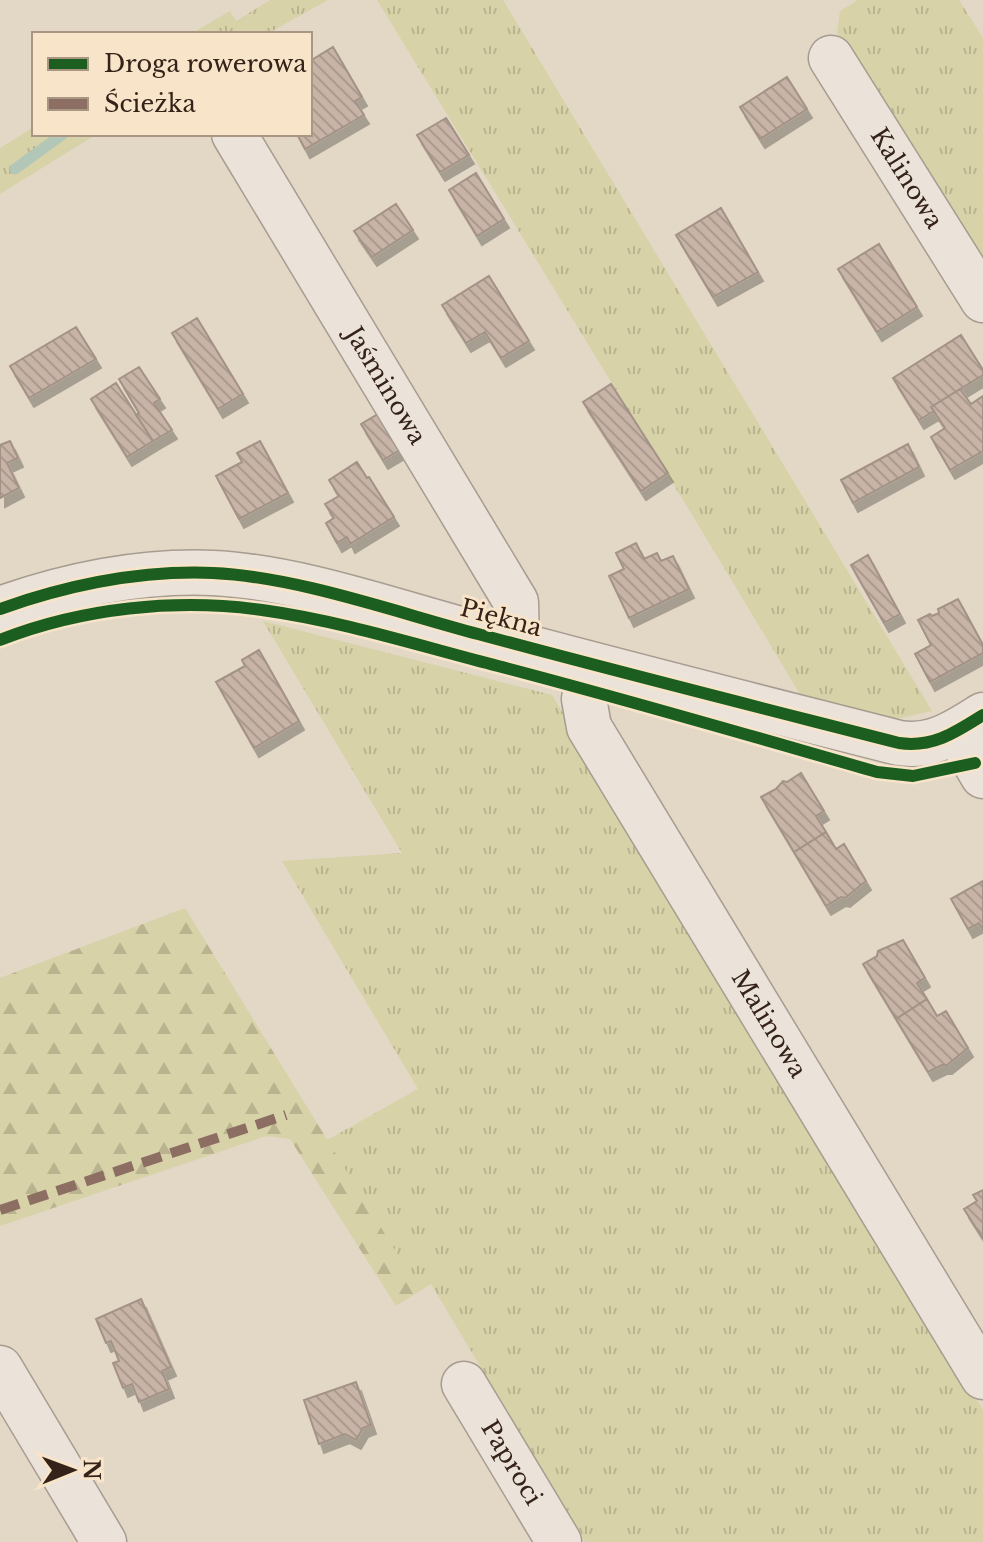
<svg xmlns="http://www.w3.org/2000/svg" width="983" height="1542" font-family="'Libre Baskerville',serif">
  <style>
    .grass { fill: url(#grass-tufts) }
    .forest { fill: url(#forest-firs) }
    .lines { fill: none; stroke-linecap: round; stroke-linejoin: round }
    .stream { stroke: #b3c7b8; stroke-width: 11 }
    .building { fill: url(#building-back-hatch); stroke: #a39286; stroke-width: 2; filter: url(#shadow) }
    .minor-casing { stroke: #a79c90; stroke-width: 47 }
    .minor { stroke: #ebe3d9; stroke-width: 44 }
    .quiet { stroke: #8d6e63; stroke-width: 10; stroke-dasharray: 20 10; stroke-linecap: butt }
    .cycleway-casing { stroke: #f7e4c9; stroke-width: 17 }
    .cycleway { stroke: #1b5e20; stroke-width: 12 }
    .labels { text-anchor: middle; stroke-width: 6; stroke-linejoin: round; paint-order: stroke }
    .street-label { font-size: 24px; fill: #352319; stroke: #f7e4c9 }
  </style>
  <defs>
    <pattern id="grass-tufts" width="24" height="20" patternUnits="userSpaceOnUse" patternTransform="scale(2)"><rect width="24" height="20" fill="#d7d2a7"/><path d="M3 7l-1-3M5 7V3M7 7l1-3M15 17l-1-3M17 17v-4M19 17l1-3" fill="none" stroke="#b9b48f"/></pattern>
    <pattern id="forest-firs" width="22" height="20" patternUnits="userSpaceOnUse" patternTransform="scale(2)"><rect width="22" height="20" fill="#d7d2a7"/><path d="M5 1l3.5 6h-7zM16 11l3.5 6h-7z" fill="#b9b48f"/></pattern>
    <pattern id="building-back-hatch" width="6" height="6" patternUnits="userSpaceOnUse" patternTransform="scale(2)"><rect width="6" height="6" fill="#c7b4a7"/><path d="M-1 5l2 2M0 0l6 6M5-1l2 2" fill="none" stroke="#ac9a8f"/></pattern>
    <filter id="shadow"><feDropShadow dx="5" dy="9" stdDeviation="0" flood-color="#0004"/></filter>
  </defs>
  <rect width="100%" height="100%" fill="#e3d7c6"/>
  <path class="grass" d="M270 0H328L267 34H191L230 11 236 21Z
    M377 0H503L932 711 896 719 805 703C665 467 520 234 377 0Z
    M858 0H959L983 38V271L837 33 840 11Z
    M34 127V134H97L0 194V148Z
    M263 621 552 695 983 1410V1542H585L431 1284 420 1291 327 1140 418 1089 282 861 402 853Z"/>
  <path class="forest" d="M185 908 420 1291 396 1306 290 1139 266 1136 0 1226V978Z"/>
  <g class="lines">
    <path class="stream" d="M15 169 63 134"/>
  </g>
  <path class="building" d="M333 47 362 97 355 101 364 115 305 149 297 134H310V61Z
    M787 77 807 109 760 139 740 107Z
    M446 118 469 155 440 172 417 135Z
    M476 173 504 219 477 236 449 190Z
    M396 204 413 230 372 257 354 231Z
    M721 208 758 272 713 297 676 235Z
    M879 244 917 307 877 332 838 269Z
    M489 276 529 341 501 358 485 332 466 343 442 305Z
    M197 318 243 394 218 409 172 333Z
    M76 327 96 359 29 398 10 366Z
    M961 335 983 370V375L931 407 934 411 919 420 893 378Z
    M139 367 160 399 154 403 172 430 153 441 136 415 139 413 119 379Z
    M116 383 153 441 127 457 91 399Z
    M611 384 668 473 641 491 583 402Z
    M960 389 971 404 983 396V451L950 470 931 437 945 428 931 407Z
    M388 408 410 444 383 460 361 424Z
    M10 441 18 458 7 463 19 488 0 498V445Z
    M260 441 288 493 239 519 216 476 242 462 237 453Z
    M908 444 919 467 853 503 841 480Z
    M357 462 367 478 369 477 394 517 350 544 347 537 337 543 326 523 334 518 325 504 339 496 329 480Z
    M636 543 644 559 657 553 661 561 673 556 689 589 629 618 609 576 624 569 616 553Z
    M868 555 900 614 884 623 851 565Z
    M958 599 983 645V653L930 682 915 654 931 645 918 620 930 614 932 616 939 613 938 609Z
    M259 650 299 721 254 748 216 682 245 666 242 660Z
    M801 773 824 811 816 816 826 832 794 852 761 797 776 789 783 781 787 782Z
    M826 832 836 849 844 844 866 881 845 898 841 897 826 906 794 852Z
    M983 881V930L979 923 968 929 951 899Z
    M903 940 925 978 917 983 927 999 896 1019 863 964 877 956 878 951Z
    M927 999 937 1016 946 1011 968 1048 947 1065H942L928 1072 896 1019Z
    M983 1190V1239L964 1209 977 1201 973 1195Z
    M141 1299 171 1367 162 1371 169 1389 139 1402 132 1384 123 1388 113 1363 119 1361 111 1341 106 1343 96 1319Z
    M356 1382 371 1425 363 1428 356 1440 345 1434 319 1444 304 1400Z"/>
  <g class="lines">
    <defs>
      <g id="minor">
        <path id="s1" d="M831 58 983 300"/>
        <path id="s2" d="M234 134 516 602 517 645"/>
        <path d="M0 609C68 585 140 570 213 573 298 577 395 612 478 634 618 672 758 707 899 743 933 748 956 732 983 715"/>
        <path id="s3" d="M589 665 584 699 589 727 983 1377"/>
        <path d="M957 732 983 776"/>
        <path d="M0 1368 104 1542"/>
        <path id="s4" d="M464 1384 559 1542"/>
      </g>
    </defs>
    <use href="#minor" class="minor-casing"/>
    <use href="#minor" class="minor"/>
    <path class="quiet" d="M0 1210 286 1115"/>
    <defs>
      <path id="cycleway" d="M0 609C68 585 140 570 213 573 298 577 395 612 478 634 618 672 758 707 899 743 933 748 956 732 983 715
        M0 640C81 608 176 598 262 610 342 621 420 646 498 666 625 699 751 736 877 772L913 776 975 763"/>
    </defs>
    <use href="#cycleway" class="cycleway-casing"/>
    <use href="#cycleway" class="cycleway"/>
  </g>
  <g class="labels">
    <g class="street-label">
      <text dy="8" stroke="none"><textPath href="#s1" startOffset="142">Kalinowa</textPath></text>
      <text dy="8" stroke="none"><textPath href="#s2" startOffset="294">Jaśminowa</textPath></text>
      <text transform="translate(501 618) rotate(15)" y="8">Piękna</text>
      <text dy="8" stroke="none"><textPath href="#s3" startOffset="410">Malinowa</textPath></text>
      <text dy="8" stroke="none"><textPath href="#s4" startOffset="92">Paproci</textPath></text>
    </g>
  </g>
  <rect x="32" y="32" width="280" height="104" fill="#f7e4c9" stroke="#a99783" stroke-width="2"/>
  <rect x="48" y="58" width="40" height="12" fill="#1b5e20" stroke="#a99783" stroke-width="2"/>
  <text x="104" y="72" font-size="24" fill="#352319">Droga rowerowa</text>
  <rect x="48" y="98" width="40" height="12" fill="#8d6e63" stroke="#a99783" stroke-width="2"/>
  <text x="104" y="112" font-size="24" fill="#352319">Ścieżka</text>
  <g transform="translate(72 1470) rotate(89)" stroke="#f7e4c9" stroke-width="6" paint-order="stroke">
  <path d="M0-6L14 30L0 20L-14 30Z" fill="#352319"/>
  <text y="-12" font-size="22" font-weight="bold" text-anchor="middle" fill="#352319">N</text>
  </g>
</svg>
